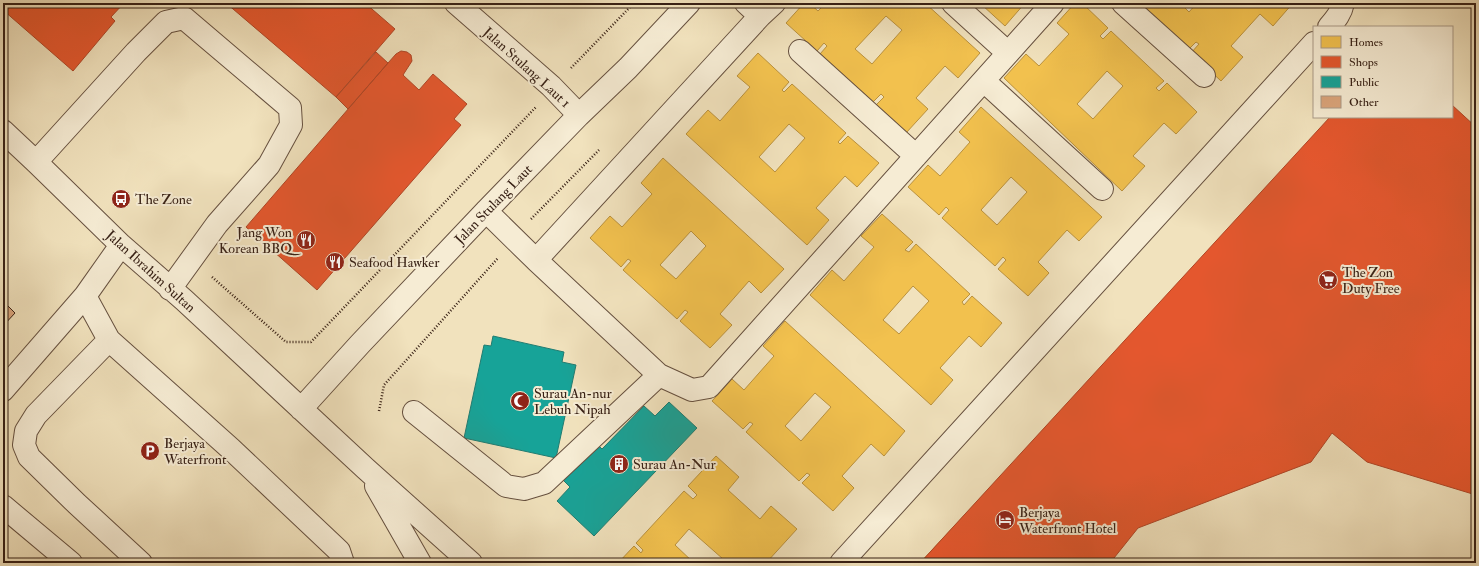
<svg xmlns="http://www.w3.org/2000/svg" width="1479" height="566" font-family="'IM FELL Double Pica',serif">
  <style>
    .homes { fill: #f2c14e; stroke: #ba913d; fill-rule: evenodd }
    .shops { fill: #e4572e; stroke: #b04626 }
    .public { fill: #17a398; stroke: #217c71 }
    .building { fill: #dba57c; stroke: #372015 }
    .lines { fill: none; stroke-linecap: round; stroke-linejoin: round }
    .minor-casing { stroke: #66503f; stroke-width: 24 }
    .path { stroke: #372015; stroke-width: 2.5; stroke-dasharray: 1 2; stroke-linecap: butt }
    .minor { stroke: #f6ecd4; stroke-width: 22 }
    .labels { text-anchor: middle; stroke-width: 4; stroke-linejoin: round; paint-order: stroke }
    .street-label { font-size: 14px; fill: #372015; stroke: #f6ecd4 }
    .poi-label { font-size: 14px; fill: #372015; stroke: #f6ecd4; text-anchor: start }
  </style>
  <rect width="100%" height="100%" fill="#f1e2bd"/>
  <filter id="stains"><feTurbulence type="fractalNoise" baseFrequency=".005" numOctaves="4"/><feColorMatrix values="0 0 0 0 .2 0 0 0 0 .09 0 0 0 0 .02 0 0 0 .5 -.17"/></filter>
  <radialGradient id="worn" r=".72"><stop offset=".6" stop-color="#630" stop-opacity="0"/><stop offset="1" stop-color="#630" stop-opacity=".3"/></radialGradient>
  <path class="homes" d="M804 3H809L818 11 826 3H925L980 53 958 78 945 66 916 98 928 109 906 133 876 105 884 97 881 94 873 102 820 54 827 46 824 43 817 51 786 23ZM886 16 902 30 872 64 855 49Z
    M985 3H1025L1005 26 982 5Z
    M1075 3H1082L1108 28 1100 36 1103 39 1111 31 1164 81 1156 88 1159 91 1167 83 1197 112 1176 134 1164 123 1133 156 1145 166 1122 191 1004 78 1026 54 1039 66 1069 34 1057 23ZM1107 71 1123 86 1093 119 1077 104Z
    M1136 3H1180L1189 12 1197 3H1293L1273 26 1260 14 1231 46 1243 57 1221 81 1191 53 1199 44 1196 42 1188 50Z
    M758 53 789 82 782 90 784 92 792 84 846 133 838 142 840 144 848 136 879 163 857 187 845 176 816 208 829 220 807 245 686 134 708 110 720 121 750 87 737 76ZM789 124 805 138 775 172 759 157Z
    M981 107 1102 217 1079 241 1067 230 1038 262 1049 273 1028 296 998 269 1006 260 1003 257 995 266 942 218 949 210 946 207 939 215 908 187 928 165 940 176 970 142 959 132ZM1011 177 1027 192 997 225 981 210Z
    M663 158 784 269 761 293 749 281 720 314 732 325 710 348 680 321 688 312 685 310 677 319 623 270 631 261 628 259 621 267 590 238 610 216 622 227 652 194 641 183ZM691 231 706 246 676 279 660 265Z
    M882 214 913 242 905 250 909 252 916 244 970 294 962 302 964 305 972 296 1002 323 981 347 969 336 940 368 953 380 931 405 810 295 832 270 844 281 874 247 861 236ZM913 286 929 301 899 334 883 320Z
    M785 321 905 431 884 456 871 444 842 476 854 488 833 511 802 483 810 475 807 473 799 481 746 432 753 424 750 422 743 429 712 401 732 379 744 390 774 356 763 346ZM815 393 831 407 801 441 785 426Z
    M716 456 739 477 728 490 760 519 771 506 797 529 766 563H719L723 559 689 529 675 545 694 563H618L634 546 641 553 643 550 636 543 684 491 693 499 697 495 688 486Z
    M1000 477 1099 563H920Z"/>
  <path class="shops" d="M5 3H124L111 17 115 21 73 71 3 10V5Z
    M226 3H365L395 29 336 97Z
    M1469 3H1476V10Z
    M401 51 407 52 411 55 412 61 403 75 419 90 433 74 467 104 454 119 461 125 317 290 246 227 388 63 396 54Z
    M376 52 388 63 348 109 336 97Z
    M1452 105 1476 127V495L1367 462 1332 433 1311 462 1138 528 1110 563H920L1330 117H1452Z"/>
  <path class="public" d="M493 336 564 352 562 362 576 365 556 458 464 438 484 345 491 346Z
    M669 402 697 428 594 536 557 501 570 487 562 479 596 443 602 449 644 406 655 416Z"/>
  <path class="building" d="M3 301 15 313 3 326Z"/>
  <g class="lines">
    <defs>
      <path id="minor" d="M456 3 551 86 579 115
        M746 3 760 16
        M953 3 1008 53
        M1123 3 1204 76
        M1329 27C1336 19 1341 13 1343 3
        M800 51 916 156
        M984 81 1102 189
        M3 131 36 162 121 245 184 300 366 469 471 563
        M36 162 136 52 166 22 184 18 290 108 291 125 269 165 217 224 170 289
        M486 211 536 260 659 375 692 390 709 387 1053 3
        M536 260 760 16 774 3
        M85 296 109 340 231 449 339 551 343 563
        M109 340 36 415 26 431 24 445 29 457 77 504 141 563
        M3 390 85 296 121 245
        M301 409 360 344 486 211 579 115 628 68 689 3
        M414 412 506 486 524 489 544 483 659 375
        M376 486 420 563
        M3 506 71 563
        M841 563 1314 43"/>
    </defs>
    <use href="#minor" class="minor-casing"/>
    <path class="path" d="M571 68 634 3
      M531 219 599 150
      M212 277 286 342H311L536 107
      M379 411 384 385 498 258"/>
    <use href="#minor" class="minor"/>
  </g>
  <defs>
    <symbol id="bus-disc" viewBox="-11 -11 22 22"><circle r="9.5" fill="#8f2418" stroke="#f6ecd4"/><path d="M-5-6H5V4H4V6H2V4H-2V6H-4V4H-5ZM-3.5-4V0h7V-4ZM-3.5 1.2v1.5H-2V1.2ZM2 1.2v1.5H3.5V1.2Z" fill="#fff"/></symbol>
    <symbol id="restaurant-disc" viewBox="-11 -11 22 22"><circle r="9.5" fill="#8f2418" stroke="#f6ecd4"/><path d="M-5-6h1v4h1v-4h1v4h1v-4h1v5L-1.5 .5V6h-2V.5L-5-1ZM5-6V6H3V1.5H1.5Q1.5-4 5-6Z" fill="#fff"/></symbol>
    <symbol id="supermarket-disc" viewBox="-11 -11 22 22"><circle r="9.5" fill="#8f2418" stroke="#f6ecd4"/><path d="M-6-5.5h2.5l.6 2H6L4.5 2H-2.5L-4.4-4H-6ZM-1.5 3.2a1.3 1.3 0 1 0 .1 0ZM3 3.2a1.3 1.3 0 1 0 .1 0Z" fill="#fff"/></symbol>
    <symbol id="mosque-disc" viewBox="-11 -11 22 22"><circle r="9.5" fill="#8f2418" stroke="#f6ecd4"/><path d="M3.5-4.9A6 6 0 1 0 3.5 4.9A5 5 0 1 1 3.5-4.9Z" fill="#fff"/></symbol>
    <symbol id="parking-disc" viewBox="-11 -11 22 22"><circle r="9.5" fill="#8f2418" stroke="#f6ecd4"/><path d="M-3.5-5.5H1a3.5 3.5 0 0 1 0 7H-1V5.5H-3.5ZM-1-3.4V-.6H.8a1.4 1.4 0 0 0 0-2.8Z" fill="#fff"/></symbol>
    <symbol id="building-disc" viewBox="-11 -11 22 22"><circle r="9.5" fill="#8f2418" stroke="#f6ecd4"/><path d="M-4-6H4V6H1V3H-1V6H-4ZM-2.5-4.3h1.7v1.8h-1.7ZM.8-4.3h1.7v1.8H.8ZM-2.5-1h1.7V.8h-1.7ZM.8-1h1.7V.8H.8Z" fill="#fff"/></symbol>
    <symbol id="hotel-disc" viewBox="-11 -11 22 22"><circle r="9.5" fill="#8f2418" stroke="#f6ecd4"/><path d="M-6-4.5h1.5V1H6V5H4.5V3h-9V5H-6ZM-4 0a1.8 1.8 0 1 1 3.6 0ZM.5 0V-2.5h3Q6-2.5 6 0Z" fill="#fff"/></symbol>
  </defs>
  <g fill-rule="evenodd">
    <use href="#bus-disc" x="110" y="188" width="22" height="22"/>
    <use href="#restaurant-disc" x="295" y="229" width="22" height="22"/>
    <use href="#restaurant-disc" x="324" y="251" width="22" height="22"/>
    <use href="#supermarket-disc" x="1317" y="269" width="22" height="22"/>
    <use href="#mosque-disc" x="509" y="390" width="22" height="22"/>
    <use href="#parking-disc" x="139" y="440" width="22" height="22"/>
    <use href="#building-disc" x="608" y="453" width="22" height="22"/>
    <use href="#hotel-disc" x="994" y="509" width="22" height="22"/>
  </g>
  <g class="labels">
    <g class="street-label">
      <text transform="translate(527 67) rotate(42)" y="5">Jalan Stulang Laut 1</text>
      <text transform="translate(493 204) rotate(-46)" y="5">Jalan Stulang Laut</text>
      <text transform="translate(151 271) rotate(42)" y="5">Jalan Ibrahim Sultan</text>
    </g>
    <g class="poi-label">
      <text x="135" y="204">The Zone</text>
      <text x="292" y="237" text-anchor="end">Jang Won<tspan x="292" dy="16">Korean BBQ</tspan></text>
      <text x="349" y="267">Seafood Hawker</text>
      <text x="1342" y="277">The Zon<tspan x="1342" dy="16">Duty Free</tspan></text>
      <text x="534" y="398">Surau An-nur<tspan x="534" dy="16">Lebuh Nipah</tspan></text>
      <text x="164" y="448">Berjaya<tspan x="164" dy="16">Waterfront</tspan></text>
      <text x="633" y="469">Surau An-Nur</text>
      <text x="1019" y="517">Berjaya<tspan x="1019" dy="16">Waterfront Hotel</tspan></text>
    </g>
  </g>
  <rect width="1479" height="566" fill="none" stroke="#f1e2bd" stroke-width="16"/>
  <rect x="4" y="4" width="1471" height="558" fill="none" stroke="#372015" stroke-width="2"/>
  <rect x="8" y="8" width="1463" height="550" fill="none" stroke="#372015"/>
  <rect x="1313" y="26" width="140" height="92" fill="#f6ecd4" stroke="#aa9a88"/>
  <rect x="1321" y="36" width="20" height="12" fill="#f2c14e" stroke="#aa9a88"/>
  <text x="1349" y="46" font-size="12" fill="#372015">Homes</text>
  <rect x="1321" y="56" width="20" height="12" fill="#e4572e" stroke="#aa9a88"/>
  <text x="1349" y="66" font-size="12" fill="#372015">Shops</text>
  <rect x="1321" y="76" width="20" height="12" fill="#17a398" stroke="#aa9a88"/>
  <text x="1349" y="86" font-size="12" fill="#372015">Public</text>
  <rect x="1321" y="96" width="20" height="12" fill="#dba57c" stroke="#aa9a88"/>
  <text x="1349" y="106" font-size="12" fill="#372015">Other</text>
  <rect width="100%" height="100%" filter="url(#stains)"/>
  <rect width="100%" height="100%" fill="url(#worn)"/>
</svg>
